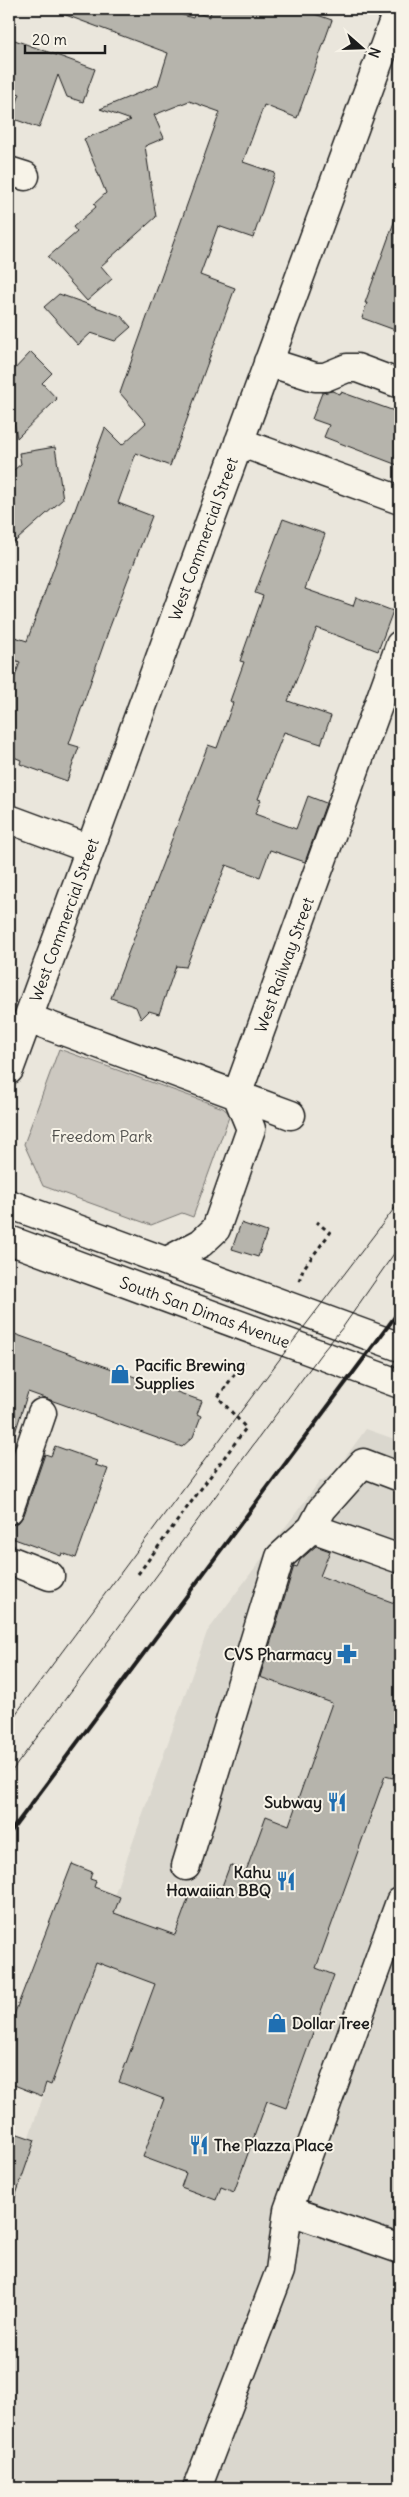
<svg xmlns="http://www.w3.org/2000/svg" width="409" height="2497" font-family="Delius,sans-serif">
  <style>
    .built { fill: #dad7ce }
    .green { fill: #ccc8c0; stroke: #74726e }
    .building { fill: #b6b4ac; stroke: #1c1c1c }
    .lines { fill: none; stroke-linecap: round; stroke-linejoin: round }
    .minor-casing { stroke: #1c1c1c; stroke-width: 31 }
    .path { stroke: #1c1c1c; stroke-width: 3; stroke-dasharray: 4 4; stroke-linecap: butt }
    .minor { stroke: #f7f3e8; stroke-width: 28 }
    .tram { stroke: #1c1c1c; stroke-width: 1 }
    .rail { stroke: #1c1c1c; stroke-width: 4 }
    .labels { text-anchor: middle; stroke-width: 4; stroke-linejoin: round; paint-order: stroke }
    .street-label { font-size: 16px; fill: #1c1c1c; stroke: #f7f3e8 }
    .park-label { font-size: 16px; fill: #51504d; stroke: #f7f3e8 }
    .poi-label { font-size: 16px; font-weight: bold; fill: #1c1c1c; stroke: #f7f3e8; text-anchor: start }
  </style>
  <rect width="100%" height="100%" fill="#eae6dc"/>
  <filter id="ink" filterUnits="userSpaceOnUse"><feTurbulence type="fractalNoise" baseFrequency=".02" numOctaves="2"/><feDisplacementMap in="SourceGraphic" scale="10" xChannelSelector="R" yChannelSelector="G"/><feConvolveMatrix kernelMatrix="1 2 1 2 8 2 1 2 1" color-interpolation-filters="sRGB"/></filter>
  <g filter="url(#ink)">
    <path class="built" d="M366 1429 400 1441V2459L390 2488H9V2193L207 1632 319 1482 333 1474Z"/>
    <path class="green" d="M59 1049 223 1108 230 1114 193 1217 182 1213 151 1225 43 1186 24 1144Z"/>
    <path class="building" d="M55 9H163L193 18 195 12 209 17 212 9H300L332 20 297 118 264 105 243 162 275 173 253 238 218 226 200 275 235 288 170 466 136 453 118 503 152 516 109 629 69 744 79 747 67 781 20 764 21 760 9 755V693L20 662 9 658V635L27 641 105 428 122 445 146 423 120 393 220 112 189 101 154 115 164 138 145 146 156 217 101 266 112 279 87 301 48 257 77 232 73 227 96 207 94 204 106 193 84 139 131 120 100 109 158 85 168 53 55 11Z
      M9 38 95 69 83 102 67 97 58 75 39 128 11 118 20 94 9 90Z
      M398 211 400 212V317L395 330 362 318 367 303H365Z
      M59 294 121 316 131 327 115 341 91 333 78 345 44 307Z
      M31 352 52 373 42 383 57 399 17 438 12 411 9 414V375Z
      M332 391 340 394 341 392 400 413V466L324 437 329 425 312 419 322 393Z
      M55 447 63 499 9 547V474L21 464 19 453Z
      M283 519 325 534 305 589 353 606 356 597 393 611 378 651 317 628 288 701 331 716 321 744 284 732 258 799 261 800 255 814 296 829 308 796 326 803 305 862 270 850 260 877 226 865 186 967 176 966 159 1014 149 1011 141 1019 136 1007 111 998 208 745 217 748 233 703 230 701 244 662 240 661 263 596 255 593Z
      M241 1223 267 1232 258 1257 232 1249Z
      M9 1332 202 1401 197 1414 201 1416 193 1437 182 1447 28 1392 13 1439H9Z
      M55 1446 97 1461 95 1465 108 1469 76 1558 62 1553 61 1556 9 1537V1525L19 1522 24 1515 45 1454 51 1456Z
      M316 1546 330 1551 320 1576 400 1605V1758L393 1778 385 1776 316 1968 334 1975 286 2108 267 2101 234 2192 221 2187 216 2200 181 2187 186 2173 143 2157 164 2099 119 2082 155 1984 96 1962 51 2085 46 2083 42 2096 9 2083V2028L72 1864 92 1872 90 1879 96 1881 94 1887 120 1897 114 1913 175 1935 192 1888 218 1897 230 1865 246 1871 266 1816 289 1825 332 1703 260 1677 294 1566 297 1567 300 1560Z
      M15 2133 35 2140 12 2206H9V2150Z"/>
    <g class="lines">
      <defs>
        <path id="minor" d="M9 171 25 176
          M268 362 315 377H325L347 368H357L400 384
          M239 442 400 500
          M9 819 90 849
          M28 1018 291 1115
          M9 1070 398 9
          M9 1204 400 1347
          M9 1240 400 1384
          M167 1261 201 1243 216 1229 251 1129 237 1095 400 645
          M400 1477 363 1463 322 1509 312 1528 400 1559
          M9 1510 42 1413
          M9 1560 50 1576
          M186 1866 280 1557 312 1528
          M288 2210 400 2249
          M197 2488 280 2271 288 2210 400 1902"/>
      </defs>
      <use href="#minor" class="minor-casing"/>
      <path class="path" d="M299 1281 303 1269 330 1233 317 1222
        M138 1574 246 1428 218 1397 245 1360"/>
      <use href="#minor" class="minor"/>
      <path class="tram" d="M9 1723 291 1344 400 1201
        M9 1775 320 1355 343 1327 400 1245"/>
      <path class="rail" d="M9 1834 400 1310"/>
    </g>
  </g>
  <defs>
    <symbol id="shop-bare" viewBox="-9 -9 18 18"><path d="M-5-2.5h2.3a2.7 3.5 0 0 1 5.4 0H5L5.5 6h-11ZM-1.5-2.5h3a1.5 2.3 0 0 0-3 0Z" fill="#1f6fb2" stroke="#f7f3e8" stroke-width="2.5" paint-order="stroke"/></symbol>
    <symbol id="pharmacy-bare" viewBox="-9 -9 18 18"><path d="M-2-6h4v4h4v4h-4v4h-4v-4h-4v-4h4Z" fill="#1f6fb2" stroke="#f7f3e8" stroke-width="2.5" paint-order="stroke"/></symbol>
    <symbol id="restaurant-bare" viewBox="-9 -9 18 18"><path d="M-5-6h1v4h1v-4h1v4h1v-4h1v5L-1.5 .5V6h-2V.5L-5-1ZM5-6V6H3V1.5H1.5Q1.5-4 5-6Z" fill="#1f6fb2" stroke="#f7f3e8" stroke-width="2.5" paint-order="stroke"/></symbol>
  </defs>
  <g fill-rule="evenodd">
    <use href="#shop-bare" x="106" y="1360" width="28" height="28"/>
    <use href="#pharmacy-bare" x="333" y="1640" width="28" height="28"/>
    <use href="#restaurant-bare" x="323" y="1788" width="28" height="28"/>
    <use href="#restaurant-bare" x="272" y="1867" width="28" height="28"/>
    <use href="#shop-bare" x="263" y="2009" width="28" height="28"/>
    <use href="#restaurant-bare" x="185" y="2131" width="28" height="28"/>
  </g>
  <g class="labels">
    <g class="street-label">
      <text transform="translate(203 539) rotate(-70)" y="6">West Commercial Street</text>
      <text transform="translate(64 920) rotate(-70)" y="6">West Commercial Street</text>
      <text transform="translate(284 965) rotate(-70)" y="6">West Railway Street</text>
      <text transform="translate(205 1312) rotate(20)" y="6">South San Dimas Avenue</text>
    </g>
    <g class="park-label">
      <text x="102" y="1142">Freedom Park</text>
    </g>
    <g class="poi-label">
      <text x="135" y="1371">Pacific Brewing<tspan x="135" dy="18">Supplies</tspan></text>
      <text x="332" y="1660" text-anchor="end">CVS Pharmacy</text>
      <text x="322" y="1808" text-anchor="end">Subway</text>
      <text x="271" y="1878" text-anchor="end">Kahu<tspan x="271" dy="18">Hawaiian BBQ</tspan></text>
      <text x="292" y="2029">Dollar Tree</text>
      <text x="214" y="2151">The Plazza Place</text>
    </g>
  </g>
  <rect width="409" height="2497" fill="none" stroke="#f7f3e8" stroke-width="30"/>
  <rect x="15" y="15" width="379" height="2467" fill="none" stroke="#1c1c1c" stroke-width="2" filter="url(#ink)"/>
  <g transform="translate(362 48) rotate(110)" stroke="#f7f3e8" stroke-width="4" paint-order="stroke">
  <path d="M0-4L9 19L0 12L-9 19Z" fill="#1c1c1c"/>
  <text y="-8" font-size="14" font-weight="bold" text-anchor="middle" fill="#1c1c1c">N</text>
  </g>
  <path d="M25 45v8h80v-8" fill="none" stroke="#1c1c1c" stroke-width="2.5"/>
  <text x="32" y="45" font-size="15" fill="#1c1c1c" stroke="#f7f3e8" stroke-width="4" paint-order="stroke">20 m</text>
</svg>
